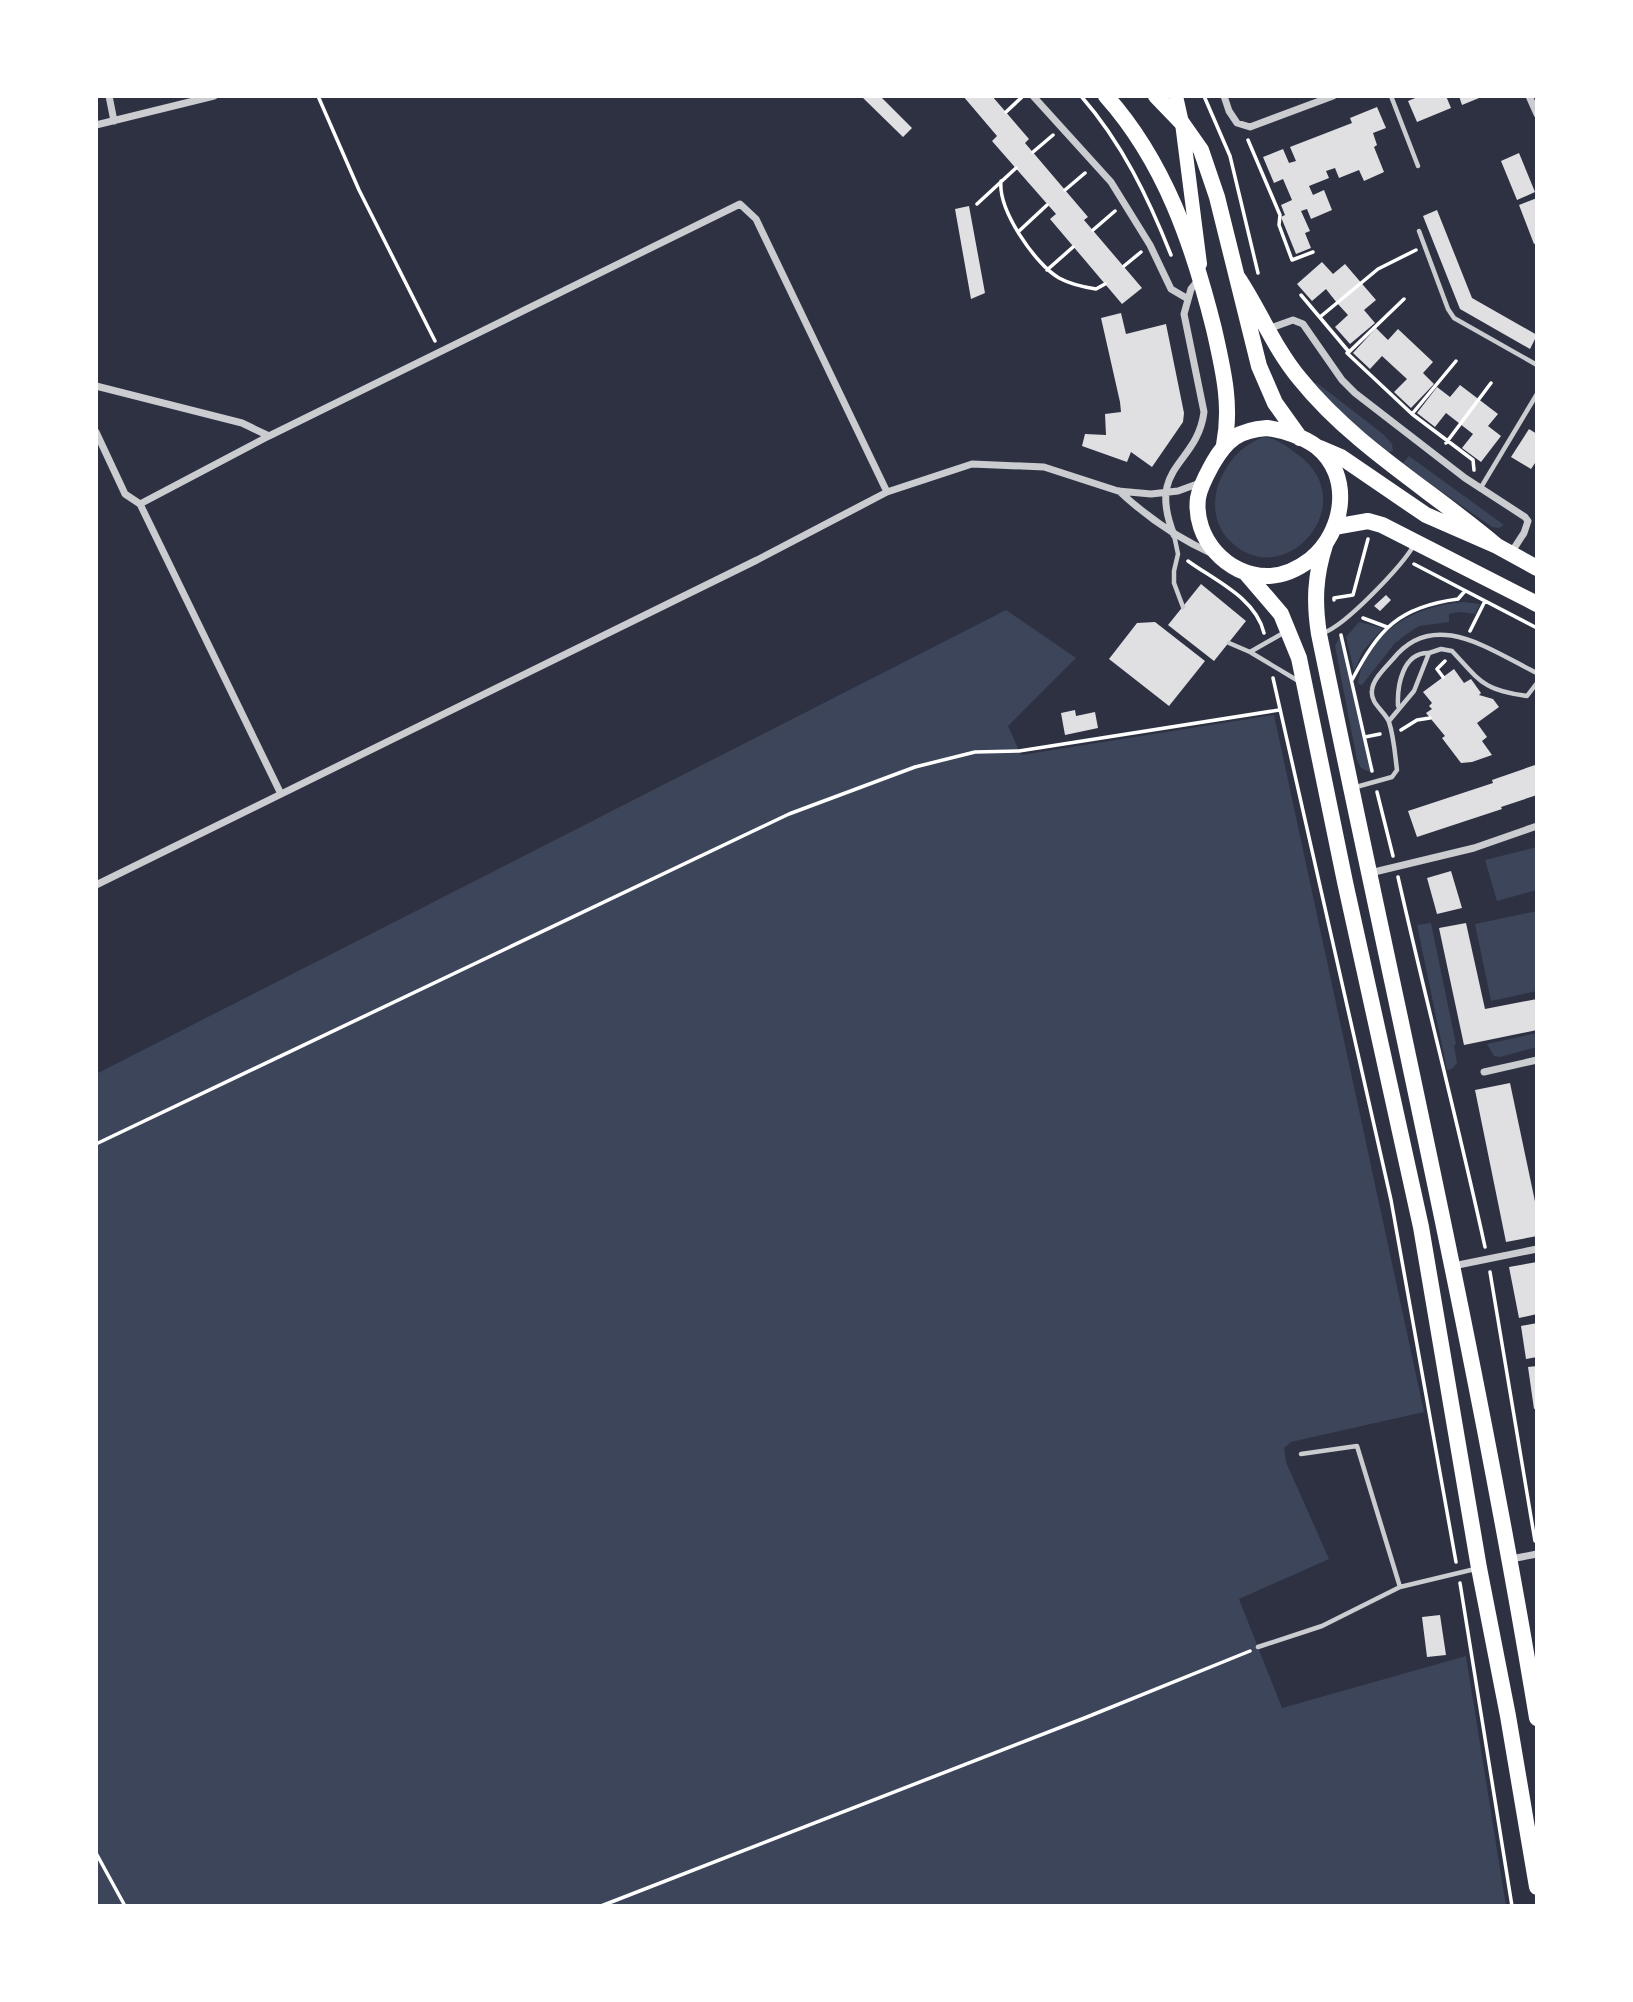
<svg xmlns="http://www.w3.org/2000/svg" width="1633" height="2002" font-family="Signika,sans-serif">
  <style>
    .green { fill: #3c4559 }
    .building { fill: #e0e0e3 }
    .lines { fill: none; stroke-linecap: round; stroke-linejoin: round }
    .path { stroke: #fff; stroke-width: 3.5 }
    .service { stroke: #caccd0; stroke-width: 4.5 }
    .minor { stroke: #caccd0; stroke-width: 7 }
    .primary { stroke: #fff; stroke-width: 14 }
    .trunk { stroke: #fff; stroke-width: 16 }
  </style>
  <rect width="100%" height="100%" fill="#2d3142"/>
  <path class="green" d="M1317 383 1383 434 1392 444 1393 451 1387 453 1357 428 1313 384Z
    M1264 437C1277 438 1287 447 1297 454 1366 503 1283 596 1229 540 1197 507 1225 449 1264 437Z
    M1409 456 1504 525 1499 528 1492 527 1402 464Z
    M1464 602 1480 604 1475 614 1459 612 1449 614V622L1419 626 1407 634 1395 643 1362 685 1358 684C1364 632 1417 605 1464 602Z
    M1006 610 1076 658 1008 726 1021 755 1274 715 1424 1412 1291 1442 1284 1448 1286 1462 1329 1559 1239 1599 1282 1708 1466 1656 1506 1906H96V1074Z
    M1359 622 1383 628 1363 651 1354 671 1346 637Z
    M1340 636 1370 772 1361 768 1357 760 1335 646Z
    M1537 847V890L1497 901 1485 860Z
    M1537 911V991L1491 1001 1475 924Z
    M1431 923 1456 1044 1454 1045 1457 1063 1452 1069 1447 1070 1417 925Z
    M1537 1033V1047L1500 1057 1494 1056 1487 1044Z"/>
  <path class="building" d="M861 96H880L912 128 903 137Z
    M963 96H992L1029 139 1025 143 1088 217 1084 220 1142 288 1122 304 1050 219 1056 214 992 141 997 136Z
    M1420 96H1446L1451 108 1417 122 1408 101Z
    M1459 96H1484L1462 105Z
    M1377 107 1386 128 1373 133 1377 145 1374 147 1384 172 1364 181 1359 170 1339 178 1335 168 1326 171 1329 178 1309 186 1313 195 1324 190 1332 210 1311 219 1307 209 1301 211 1310 231 1305 233 1311 248 1296 254 1281 217 1285 215 1281 205 1292 200 1283 179 1274 183 1263 157 1283 149 1289 163 1296 161 1290 147 1352 123 1350 118Z
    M1519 153 1535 192 1517 200 1501 161Z
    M1537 198V243L1534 244 1519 205Z
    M969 206 985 293 971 299 955 209Z
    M1437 210 1472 298 1537 335 1530 349 1460 309 1423 216Z
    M1322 262 1333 274 1345 264 1376 300 1364 310 1375 323 1350 344 1335 327 1348 315 1337 303 1326 289 1312 301 1297 284Z
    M1121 313 1126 334 1166 324 1184 413 1183 422 1152 467 1131 452 1127 462 1082 446 1085 434 1106 435 1105 414 1121 412 1120 402 1101 318Z
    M1376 328 1388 340 1398 329 1433 362 1423 373 1434 384 1411 408 1394 392 1407 379 1395 368 1382 356 1370 369 1353 353Z
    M1460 385 1498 414 1488 426 1501 436 1481 462 1462 448 1473 434 1446 413 1435 427 1417 413 1437 387 1450 397Z
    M1529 429 1537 434V460L1531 469 1511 457Z
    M1201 584 1246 621 1214 661 1168 625Z
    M1386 595 1391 600 1380 611 1374 606Z
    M1155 622 1205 661 1169 706 1109 659 1137 623Z
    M1454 669 1464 683 1471 679 1481 693 1479 695 1493 699 1499 707 1477 723 1487 737 1482 741 1492 755 1472 762 1461 763 1442 738 1445 736 1426 713 1432 709 1429 706 1432 703 1423 692Z
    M1075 710 1076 716 1095 712 1098 728 1065 735 1061 713Z
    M1535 765 1537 795 1501 807 1502 809 1417 837 1408 811 1493 783 1492 780Z
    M1451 871 1462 908 1437 914 1427 878Z
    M1466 923 1485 1009 1537 999V1030L1464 1045 1439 928Z
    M1510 1083 1537 1211V1236L1506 1242 1475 1090Z
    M1537 1262V1314L1519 1318 1509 1267Z
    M1537 1323V1357L1526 1359 1521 1326Z
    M1537 1366V1408L1534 1409 1528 1367Z
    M1440 1615 1446 1655 1427 1657 1422 1617Z"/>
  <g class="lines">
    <path class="path" d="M318 96 359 190 435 341
      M1081 96C1122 143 1148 197 1171 255
      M1204 96 1230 156 1258 273
      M1006 112 1022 97
      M1248 140 1280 215 1279 225 1292 260 1313 252
      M1033 152 1053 135
      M1001 181C998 210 1035 264 1059 278 1070 284 1083 287 1096 289L1105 284
      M1065 190 1085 173
      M977 204 1016 168
      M1093 230 1115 211
      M1018 232 1047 205
      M1124 266 1141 252
      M1047 270 1073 247
      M1301 295 1349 352 1347 353 1412 414 1473 460 1474 470
      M1320 317 1378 269 1416 250
      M1349 352 1404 299
      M1412 414 1456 361
      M1446 443 1491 383
      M1188 561C1214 580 1256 598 1264 633
      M1414 564 1537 628
      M1334 600V598L1353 595 1368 539
      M1363 618 1387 627
      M1470 631 1485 601
      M1341 635 1372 771
      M1443 677 1437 669 1445 661
      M1273 678 1391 1200 1456 1562
      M1352 680C1379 629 1398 607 1458 599L1465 591
      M1401 730 1417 720 1430 718
      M1365 737 1380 734
      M1377 792 1393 856
      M1398 877C1426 1001 1458 1123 1485 1247
      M96 1144 789 814 915 767 975 752 1019 751 1279 710
      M1490 1272 1535 1541
      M1460 1583 1512 1906
      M96 1853 125 1906
      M601 1906 1087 1717 1250 1651"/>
    <path class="service" d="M1391 96 1418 166
      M1419 231 1448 309 1454 318 1537 365
      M1480 489 1537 394
      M1174 535 1178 554 1174 571V583L1183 607
      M1323 633C1345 626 1402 566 1414 545
      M1229 643 1250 652 1300 682
      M1250 652 1285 632
      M1398 706C1397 685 1403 652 1429 653
      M1389 721 1414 691 1429 653 1441 649 1452 651C1481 682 1483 690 1527 696L1537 683
      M1356 787 1392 777 1397 770C1395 755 1394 737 1389 722 1385 711 1370 704 1372 690 1373 679 1386 667 1393 659 1434 607 1491 651 1537 673
      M1301 1454 1357 1446 1400 1587
      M1258 1647 1322 1626 1400 1587 1475 1569"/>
    <path class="minor" d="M109 96 114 121
      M1033 96 1111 182 1150 245 1171 289 1188 299
      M1224 96 1229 111 1237 123 1250 127 1333 96
      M1529 96 1537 114
      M96 125 214 96
      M1268 329 1293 320 1303 324 1342 380 1355 393 1465 478 1525 517 1528 521 1524 533 1511 553
      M96 386 242 423 269 436
      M96 432 125 494 140 504
      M1119 491C1148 518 1177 538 1213 554
      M1174 535C1146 465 1197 466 1204 412L1184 314 1191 289 1200 278
      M281 794 140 504 269 436 740 204 756 219 887 492
      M1370 873 1474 848 1537 826
      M96 885 757 560 887 492 972 464 1044 467 1118 491 1151 494 1178 491 1200 483
      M1484 1072 1537 1060
      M1453 1266 1537 1249
      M1511 1559 1537 1554"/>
    <path class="primary" d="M1176 96 1182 123 1200 264"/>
    <path class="trunk" d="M1106 96C1165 162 1193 245 1214 329 1223 369 1232 405 1224 445
      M1156 96 1182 123 1201 150 1217 197 1259 366 1275 403 1300 438
      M1238 278C1260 311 1274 348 1300 379 1354 446 1431 490 1497 546
      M1267 428C1283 430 1304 437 1317 447 1353 476 1344 532 1311 559 1298 569 1284 576 1267 576 1227 576 1193 538 1198 498 1200 486 1207 474 1213 463 1227 439 1239 430 1267 428Z
      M1320 448 1341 457 1426 515 1497 546 1537 568
      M1334 527 1368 521 1382 525 1537 604
      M1325 545C1315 576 1314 602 1319 634 1393 995 1477 1354 1537 1718
      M1245 572 1281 614 1299 658 1345 882 1421 1227 1479 1568 1508 1716 1537 1887"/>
  </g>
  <rect width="1633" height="2002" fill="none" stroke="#ffffff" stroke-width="196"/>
</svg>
